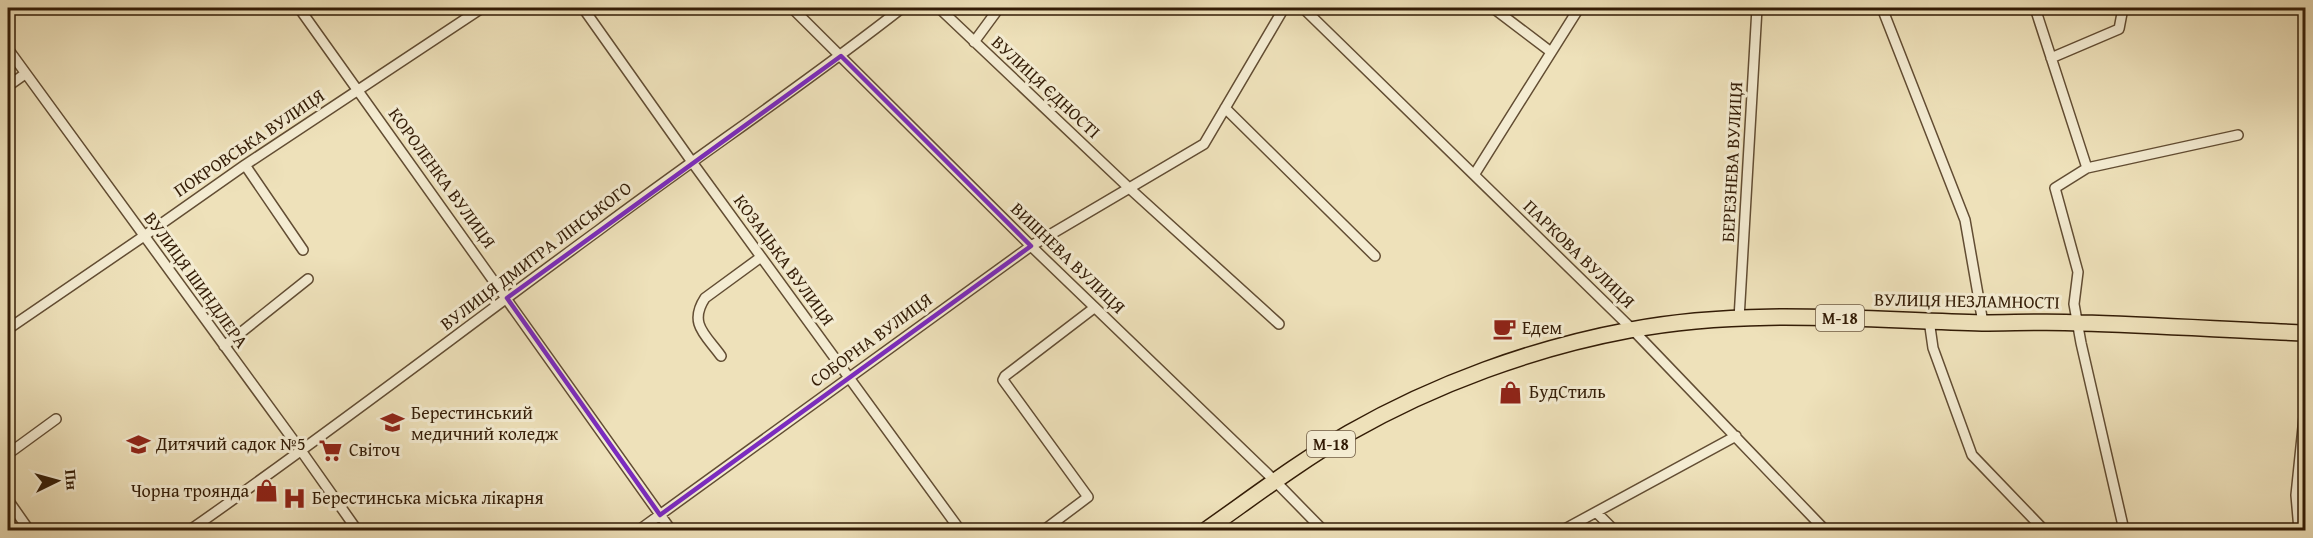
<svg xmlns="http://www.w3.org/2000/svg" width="2313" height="538" font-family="'Gentium Book Plus',serif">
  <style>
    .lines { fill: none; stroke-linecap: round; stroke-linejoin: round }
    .minor-casing { stroke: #624d33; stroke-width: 12 }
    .trunk-casing { stroke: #331c06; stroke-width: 18 }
    .minor { stroke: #f4ecd2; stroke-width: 9 }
    .trunk { stroke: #eee1ba; stroke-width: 15 }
    .marked { fill: none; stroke: #7b2cbf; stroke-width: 4.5; stroke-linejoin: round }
    .labels { text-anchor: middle; stroke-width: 6; stroke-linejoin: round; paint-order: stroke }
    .shield { fill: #f4ecd2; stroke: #6d5a43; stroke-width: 1.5 }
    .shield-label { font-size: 16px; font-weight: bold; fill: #331c06 }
    .street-label { font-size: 18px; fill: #331c06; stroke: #f4ecd2 }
    .poi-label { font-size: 18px; fill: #331c06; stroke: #f4ecd2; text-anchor: start }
  </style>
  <rect width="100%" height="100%" fill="#eee1ba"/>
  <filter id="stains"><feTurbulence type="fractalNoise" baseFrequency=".00333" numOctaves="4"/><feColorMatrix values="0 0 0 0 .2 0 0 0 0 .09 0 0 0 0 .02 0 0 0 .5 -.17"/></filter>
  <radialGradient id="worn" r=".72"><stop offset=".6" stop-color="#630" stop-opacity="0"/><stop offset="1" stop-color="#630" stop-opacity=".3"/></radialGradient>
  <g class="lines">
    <defs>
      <path id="minor" d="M299 8 671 530
        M583 8 692 162 960 530
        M792 8 1031 246 1275 481 1323 530
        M939 8 1128 187 1279 324
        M1303 8 1632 329 1825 530
        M1493 8 1551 52
        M1882 8 1965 220 1983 323
        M2035 8 2087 168 2055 188 2078 272 2074 304 2081 343 2124 530
        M974 42 999 8
        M8 49 302 452 357 530
        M2051 58 2119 29 2123 8
        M8 86 25 74
        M1225 108 1375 256
        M245 165 303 250
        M2087 168 2238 135
        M1474 175 1579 8
        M1739 319 1757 8
        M1929 320 1933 348 1972 455 2044 530
        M8 329 144 236 245 165 482 8
        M224 346 308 279
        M721 356C706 335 688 324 705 298L761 257
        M8 454 56 419
        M8 500 29 530
        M1597 513 1614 530
        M190 530C329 433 462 330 599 230 699 155 804 85 902 8
        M639 530 1031 246 1204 144 1284 8
        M1044 530 1088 497 1003 380 1005 376 1094 308
        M1563 530 1736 436
        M2299 530 2296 495 2306 398"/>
      <path id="trunk" d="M1206 530C1253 497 1299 462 1349 433 1435 384 1533 348 1630 330 1746 308 1865 320 1982 323 2015 323 2048 321 2080 323 2155 325 2230 330 2306 333"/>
    </defs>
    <use href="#minor" class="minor-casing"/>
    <use href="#trunk" class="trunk-casing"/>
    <use href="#minor" class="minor"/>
    <use href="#trunk" class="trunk"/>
  </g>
  <path class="marked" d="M841 56 1031 246 660 515 507 298Z"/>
  <defs>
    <symbol id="cafe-bare" viewBox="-9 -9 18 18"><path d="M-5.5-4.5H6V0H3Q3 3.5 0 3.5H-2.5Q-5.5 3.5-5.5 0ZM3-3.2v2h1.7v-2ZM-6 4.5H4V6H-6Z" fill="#8f2418" stroke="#f4ecd2" stroke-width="2.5" paint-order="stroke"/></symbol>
    <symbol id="shop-bare" viewBox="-9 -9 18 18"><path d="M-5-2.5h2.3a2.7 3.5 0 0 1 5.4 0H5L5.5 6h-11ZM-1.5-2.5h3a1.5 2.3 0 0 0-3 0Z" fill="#8f2418" stroke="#f4ecd2" stroke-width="2.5" paint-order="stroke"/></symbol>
    <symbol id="university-bare" viewBox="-9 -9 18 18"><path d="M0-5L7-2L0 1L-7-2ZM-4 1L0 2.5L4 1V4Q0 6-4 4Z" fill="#8f2418" stroke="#f4ecd2" stroke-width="2.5" paint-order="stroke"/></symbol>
    <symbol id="school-bare" viewBox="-9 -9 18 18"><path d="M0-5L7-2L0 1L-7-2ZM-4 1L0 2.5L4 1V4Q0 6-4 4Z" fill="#8f2418" stroke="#f4ecd2" stroke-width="2.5" paint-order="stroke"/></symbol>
    <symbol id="supermarket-bare" viewBox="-9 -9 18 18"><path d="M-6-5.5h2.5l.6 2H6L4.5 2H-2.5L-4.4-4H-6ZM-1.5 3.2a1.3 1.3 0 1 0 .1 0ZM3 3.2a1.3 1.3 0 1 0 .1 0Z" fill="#8f2418" stroke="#f4ecd2" stroke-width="2.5" paint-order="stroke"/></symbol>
    <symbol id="hospital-bare" viewBox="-9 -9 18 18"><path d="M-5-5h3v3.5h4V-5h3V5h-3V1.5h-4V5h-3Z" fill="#8f2418" stroke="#f4ecd2" stroke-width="2.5" paint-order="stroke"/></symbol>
  </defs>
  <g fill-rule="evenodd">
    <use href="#cafe-bare" x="1488" y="312" width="33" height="33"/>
    <use href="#shop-bare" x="1494" y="376" width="33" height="33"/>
    <use href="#university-bare" x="376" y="406" width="33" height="33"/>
    <use href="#school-bare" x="122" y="428" width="33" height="33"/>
    <use href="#supermarket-bare" x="314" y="434" width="33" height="33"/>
    <use href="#shop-bare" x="250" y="474" width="33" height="33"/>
    <use href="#hospital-bare" x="278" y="482" width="33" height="33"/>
  </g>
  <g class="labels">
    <g class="shield">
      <rect x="1816" y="305" width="48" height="26" rx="4.5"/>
      <rect x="1307" y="431" width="48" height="26" rx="4.5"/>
    </g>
    <g class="shield-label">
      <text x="1840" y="324">М-18</text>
      <text x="1331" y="450">М-18</text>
    </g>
    <g class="street-label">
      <text transform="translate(1046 87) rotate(43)" y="6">ВУЛИЦЯ ЄДНОСТІ</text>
      <text transform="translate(249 143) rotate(-34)" y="6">ПОКРОВСЬКА ВУЛИЦЯ</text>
      <text transform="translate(1732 162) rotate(-87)" y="6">БЕРЕЗНЕВА ВУЛИЦЯ</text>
      <text transform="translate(442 178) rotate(54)" y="6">КОРОЛЕНКА ВУЛИЦЯ</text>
      <text transform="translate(1579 254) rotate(44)" y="6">ПАРКОВА ВУЛИЦЯ</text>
      <text transform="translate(536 256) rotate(-37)" y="6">ВУЛИЦЯ ДМИТРА ЛІНСЬКОГО</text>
      <text transform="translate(1068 258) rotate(44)" y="6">ВИШНЕВА ВУЛИЦЯ</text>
      <text transform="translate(784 260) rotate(54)" y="6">КОЗАЦЬКА ВУЛИЦЯ</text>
      <text transform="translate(196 280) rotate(54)" y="6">ВУЛИЦЯ ШИНДЛЕРА</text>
      <text transform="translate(1967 301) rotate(1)" y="6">ВУЛИЦЯ НЕЗЛАМНОСТІ</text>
      <text transform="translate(871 340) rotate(-36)" y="6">СОБОРНА ВУЛИЦЯ</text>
    </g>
    <g class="poi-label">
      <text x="1522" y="334">Едем</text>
      <text x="1529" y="398">БудСтиль</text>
      <text x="411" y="419">Берестинський<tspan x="411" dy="21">медичний коледж</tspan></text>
      <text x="156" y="450">Дитячий садок №5</text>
      <text x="349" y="456">Світоч</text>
      <text x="249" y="497" text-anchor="end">Чорна троянда</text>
      <text x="312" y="504">Берестинська міська лікарня</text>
    </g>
  </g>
  <rect width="2313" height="538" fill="none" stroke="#eee1ba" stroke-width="30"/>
  <rect x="9" y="9" width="2295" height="520" fill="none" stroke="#331c06" stroke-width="3"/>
  <rect x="15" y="15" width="2283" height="508" fill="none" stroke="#331c06" stroke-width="1.5"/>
  <g transform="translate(57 481) rotate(85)" stroke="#f4ecd2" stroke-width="4.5" paint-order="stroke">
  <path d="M0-4.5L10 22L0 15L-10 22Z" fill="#331c06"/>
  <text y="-9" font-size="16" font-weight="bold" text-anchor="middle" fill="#331c06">Пн</text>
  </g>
  <rect width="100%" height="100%" filter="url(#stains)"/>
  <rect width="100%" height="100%" fill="url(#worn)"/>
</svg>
